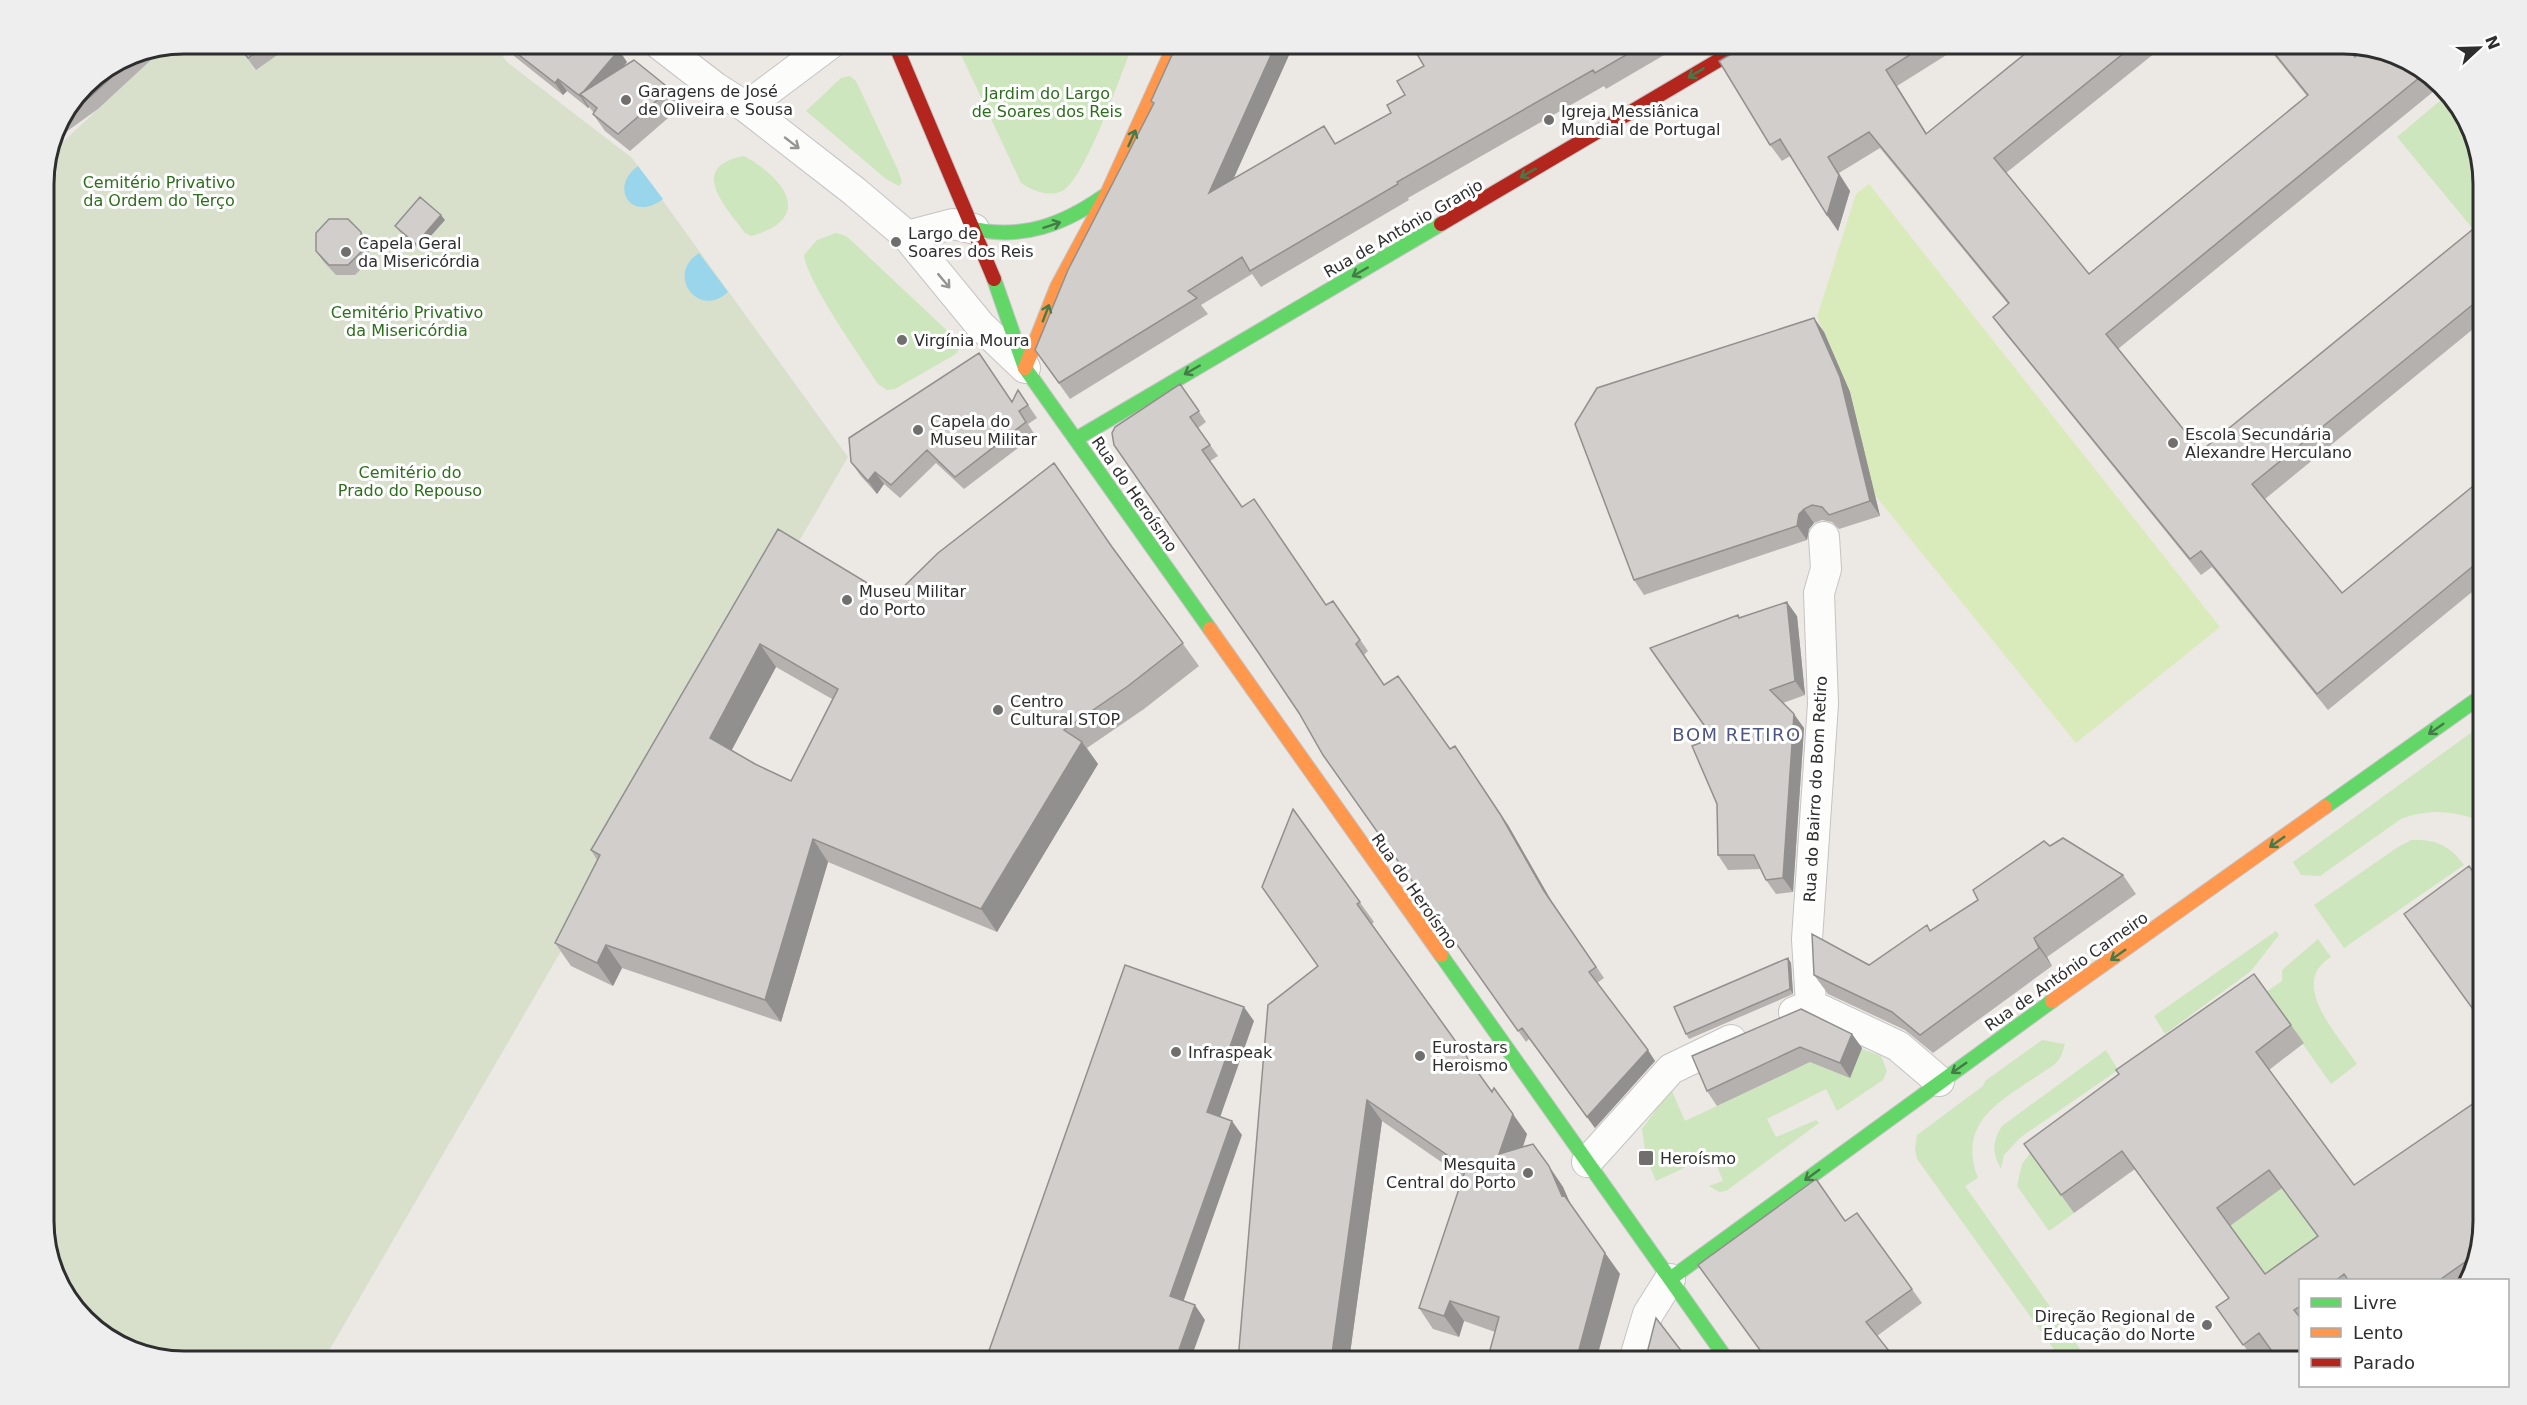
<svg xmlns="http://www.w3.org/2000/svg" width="2527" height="1405" font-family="'DejaVu Sans',sans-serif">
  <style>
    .green { fill: #cee6be }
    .cemetery { fill: #d8e0cc }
    .pitch { fill: #d9eabb }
    .water { fill: #99d6ec }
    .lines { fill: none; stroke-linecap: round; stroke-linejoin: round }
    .street-casing { stroke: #c5c4c5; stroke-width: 32 }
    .fast-casing { stroke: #c5c4c5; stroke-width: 16 }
    .slow-casing { stroke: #c5c4c5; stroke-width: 16 }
    .jam-casing { stroke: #c5c4c5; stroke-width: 16 }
    .street { stroke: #fcfcfb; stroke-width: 30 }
    .fast { stroke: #63d668; stroke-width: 14 }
    .slow { stroke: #ff974d; stroke-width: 14 }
    .jam { stroke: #b3261e; stroke-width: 14 }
    .wall { fill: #b4b1af; fill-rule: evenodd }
    .shaded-wall { fill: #92908e }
    .building { fill: #d1cecb; stroke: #92908e; stroke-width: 1.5; fill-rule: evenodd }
    .oneway { stroke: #467a48 }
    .oneway2 { stroke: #959594 }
    .poi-dot { fill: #706f6e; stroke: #fff; stroke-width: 2 }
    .labels { text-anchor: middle; stroke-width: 6; stroke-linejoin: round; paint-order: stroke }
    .poi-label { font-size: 16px; fill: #2e2e2e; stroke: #fff; text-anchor: start }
    .park-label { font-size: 16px; fill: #2c6e1b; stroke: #fff }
    .street-label { font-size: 16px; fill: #2e2e2e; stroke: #fff }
    .neighbourhood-label { font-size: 18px; letter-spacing: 1.5px; fill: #4d5680; stroke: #fff }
    .rim { fill: none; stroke: #2e2e2e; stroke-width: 3 }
  </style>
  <rect width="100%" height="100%" fill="#ece8e4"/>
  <path class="green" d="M956 44H1133C1121 74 1087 174 1064 190 1052 198 1032 191 1021 183Z
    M850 76 856 81 898 170 902 182 899 186 886 179 806 111 841 78Z
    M2448 94 2460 106 2483 175V231L2478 235 2397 137Z
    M744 156C785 178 815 219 751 236L745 233C725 206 687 167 744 156Z
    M836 233 846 236 854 243 956 339 959 349 956 354 895 389 887 390 878 384C861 357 807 282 804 255L817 240Z
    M2483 724V822C2455 811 2430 808 2401 819L2320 876 2301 875 2293 862Z
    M2411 840C2435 839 2450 845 2464 865L2344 948 2314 905 2398 847Z
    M2276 931 2279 935 2251 971 2165 1034 2154 1016Z
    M2318 939 2331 957C2287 983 2339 1036 2357 1064L2331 1084 2266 992 2282 981V970Z
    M2042 1040 2065 1044C2063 1049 2062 1057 2058 1061 2053 1067 2045 1070 2039 1075 2002 1100 1956 1122 1978 1178L1965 1186 2087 1359 2084 1361H2050L2058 1355 1917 1159 1915 1149 1917 1135 1983 1086 1985 1081Z
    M1862 1049 1881 1056 1887 1071 1883 1080 1837 1111 1826 1089 1767 1119 1776 1137 1816 1120 1819 1123 1726 1191 1719 1192 1709 1186 1723 1181 1715 1161 1701 1166 1699 1161 1656 1181 1646 1157 1642 1129 1671 1089 1685 1121 1810 1062Z
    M2106 1050 2118 1070 2021 1137 2004 1155 2001 1169C1992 1153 1992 1142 2002 1126Z
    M2230 1117 2330 1254 2278 1292 2230 1226 2256 1206Z
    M2031 1152 2074 1213 2049 1231 2017 1186 2022 1164Z"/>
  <path class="cemetery" d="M184 44H494L507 62 632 158 848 457 323 1361H184L114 1343 67 1299 44 1230V175L48 156 163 48Z"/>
  <path class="pitch" d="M1869 184 2220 627 2076 743 1874 494 1850 391 1817 317 1856 194Z"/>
  <path class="water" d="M638 166 663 199C632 223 608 188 638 166Z
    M699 253 728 292C698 320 665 274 699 253Z"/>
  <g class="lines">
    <defs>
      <path id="street" d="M659 44 716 88 746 107 854 191 907 236 980 325 1025 368
        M746 107 830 44
        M907 236 953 224 974 229
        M1811 1005 1807 939 1823 704 1819 593 1826 569 1824 537
        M1794 1012 1811 1005 1898 1046 1939 1081
        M1587 1162 1671 1069 1731 1040
        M1634 1361 1648 1314 1670 1279"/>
      <path id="fast" d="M974 229C1023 240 1064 224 1104 196
        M994 279 1025 368 1210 629
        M1076 439 1441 224
        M2325 807 2483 695
        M1441 955 1728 1361
        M1670 1279 2052 1001"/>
      <path id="slow" d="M1025 368 1057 287 1107 194 1175 44
        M1210 629 1441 955
        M2052 1001 2325 807"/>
      <path id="jam" d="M895 44 994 279
        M1441 224 1746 44"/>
    </defs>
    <use href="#street" class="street-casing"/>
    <use href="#fast" class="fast-casing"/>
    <use href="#slow" class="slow-casing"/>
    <use href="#jam" class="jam-casing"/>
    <use href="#street" class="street"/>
    <use href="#fast" class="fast"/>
    <use href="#slow" class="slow"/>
    <use href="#jam" class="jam"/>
  </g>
  <path class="wall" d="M237 44H293L256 70Z
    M505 44 627 62 624 66 670 89 682 106 630 151 605 131 593 114 594 113 589 107 588 108 567 91 563 95 514 56Z
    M736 44H751L740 50Z
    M1177 44H1294L1233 179 1336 143 1391 113 1405 95 1424 66 1435 44H1683L1606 89 1604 86 1408 198 1409 200 1261 287 1252 274 1201 305 1208 314 1070 399 1035 350 1153 104 1151 101Z
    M1749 44H1964L1897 86 1927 134 2037 44H2166L2006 173 2089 274 2307 96 2265 44H2343L2355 57 2413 62 2439 87 2118 349 2201 451 2483 221V321L2265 499 2342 593 2483 478V583L2328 710 2212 567 2201 575 2004 332 1993 317 2008 304 1880 148 1839 173 1850 191 1838 231 1827 215 1790 156 1782 161 1770 145Z
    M165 47 98 109 52 142 54 130 85 84 130 54Z
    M445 220 419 249 399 231 395 226Z
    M368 242 369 261 355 275H336L323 261 316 251Z
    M1814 318 1824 332 1850 392 1880 516 1839 529 1832 522 1822 520 1814 523 1809 529 1807 540 1644 595 1634 580Z
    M1180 384 1206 422 1198 428 1218 456 1210 461 1242 507 1326 605 1341 612 1368 651 1364 655 1384 685 1450 749 1462 757 1508 825 1552 902 1604 978 1597 983 1655 1061 1595 1128 1529 1039 1526 1042 1323 755 1299 713 1115 427Z
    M1018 390 1037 418 1028 424 1035 435 964 489 936 463 900 498 884 484 877 494 860 475 851 462 1012 402Z
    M778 529 892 598 1117 553 1199 666 1144 709 1087 748 1098 764 997 932 828 862 781 1022 622 968 613 986 571 966 555 943 597 860 591 850ZM776 667 832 699 791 781 755 764 731 750Z
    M1797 616 1805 695 1783 703 1804 728 1793 892 1776 894 1766 880 1761 869 1728 870 1718 855 1717 804 1713 738 1740 618Z
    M1293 809 1374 922 1372 924 1492 1092 1527 1134 1523 1147 1533 1144 1563 1187 1571 1205 1620 1274 1495 1332 1464 1321 1459 1337 1433 1329 1419 1308 1463 1177 1382 1121 1349 1361 1318 966Z
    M2050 846 2123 875 2136 894 2047 957 2052 966 1933 1053 1905 1030 1828 994 1814 975 1869 965 1931 930 1978 900Z
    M1788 958 1791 963 1793 994 1689 1039 1686 1034Z
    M2291 1025 2304 1043 2269 1070 2354 1185 2483 1222 2468 1281H2301V1361L2272 1352 2258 1361H2255L2216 1307 2229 1298 2135 1169 2074 1213 2024 1144ZM2282 1188 2317 1236 2265 1274 2230 1226Z
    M1852 1034 1862 1048 1850 1078 1810 1062 1717 1106 1707 1091 1692 1056Z
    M1857 1213 1922 1303 1877 1336 1768 1361 1845 1221Z"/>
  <path class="shaded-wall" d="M1276 44H1294L1220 209 1209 193Z
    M619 50 627 62 592 104 581 95Z
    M1886 70 1897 86 1937 150 1926 134Z
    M558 79 567 91 563 95 555 83Z
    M581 95 589 107 588 108 580 96Z
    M1828 157 1850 191 1838 231 1827 215Z
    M441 215 445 220 419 249 416 244Z
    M361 232 368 242 369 261 362 251Z
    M1814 318 1824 332 1850 392 1880 516 1870 501Z
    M875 472 884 484 877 494 868 481Z
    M1804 509 1814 523 1809 529 1807 540 1797 526 1799 514Z
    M1787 602 1797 616 1805 695 1795 681Z
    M760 644 776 667 726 761 710 738Z
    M1794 714 1804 728 1793 892 1783 878Z
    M1082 742 1098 764 997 932 981 909Z
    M1455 746 1508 825 1552 902 1604 978 1544 891Z
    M813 839 828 862 781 1022 765 1000Z
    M2034 938 2047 957 2052 966 2039 948Z
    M606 945 622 968 613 986 597 963Z
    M1788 958 1791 963 1793 994 1790 989Z
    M1244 1007 1254 1021 1217 1126 1207 1112Z
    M1852 1034 1862 1048 1850 1078 1840 1063Z
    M1648 1050 1655 1061 1595 1128 1587 1117Z
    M1367 1100 1382 1121 1349 1361H1331Z
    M1513 1114 1527 1134 1513 1175 1499 1154Z
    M1232 1121 1242 1135 1180 1311 1170 1296Z
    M1549 1166 1563 1187 1576 1217 1562 1196Z
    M1605 1253 1620 1274 1596 1361H1576Z
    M1450 1301 1464 1321 1459 1337 1444 1316Z
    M1195 1305 1205 1320 1190 1361H1175Z"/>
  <path class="building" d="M237 44H268L248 58Z
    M505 44H610L619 50 584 91 580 94 581 95 580 96 558 79 555 83Z
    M1177 44H1276L1209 193 1324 126 1335 144 1391 113 1387 105 1405 95 1397 81 1424 66 1417 54 1435 44H1645L1595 73 1593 70 1397 182 1398 184 1250 271 1242 257 1188 291 1197 298 1059 383 1035 350 1068 270 1154 103 1151 101Z
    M1749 44H1927L1886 70 1926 134 2037 44H2135L1994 158 2089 274 2308 95 2267 44H2343L2355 57 2364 49 2413 62 2425 73 2106 334 2201 451 2483 221V311L2476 302 2252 484 2342 593 2483 478V558L2317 694 2201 551 2190 559 1993 317 2009 303 1869 132 1828 157 1839 175 1827 215 1780 139 1770 145 1719 61Z
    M138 53 90 97 64 115 85 84 130 54Z
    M634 60 670 89 618 134 593 114 597 108 580 94Z
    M420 197 441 215 416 244 395 226Z
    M329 219H348L361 232 362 251 348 265H329L316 251V233Z
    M1814 318 1840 377 1870 501 1829 515 1822 507 1812 505 1804 509 1799 514 1797 526 1634 580 1575 424 1597 388Z
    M979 353 1012 402 1018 390 1028 405 1019 411 1026 422 955 477 927 450 891 485 875 472 868 481 851 462 849 438Z
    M1180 384 1199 411 1190 417 1210 445 1202 450 1242 507 1254 499 1326 605 1333 601 1360 640 1356 644 1384 685 1398 676 1450 749 1455 746 1500 814 1544 891 1596 967 1589 972 1648 1050 1587 1117 1522 1028 1518 1031 1323 755 1299 713 1258 652 1114 445 1112 433 1115 427Z
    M1054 463 1112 547 1183 643 1128 686 1064 730 1082 742 981 909 813 839 765 1000 606 945 597 963 555 943 600 855 591 850 778 529 892 598 938 553ZM760 644 838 689 791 781 755 764 710 738Z
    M1787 602 1795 681 1770 690 1794 714 1783 878 1766 880 1754 855H1718L1717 804 1692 746 1713 738 1650 648 1738 615 1739 618Z
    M1293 809 1360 902 1357 904 1492 1092 1494 1088 1513 1114 1499 1154 1533 1144 1549 1166 1562 1196 1564 1195 1605 1253 1576 1361H1487L1499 1317 1450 1301 1444 1316 1419 1308 1466 1168 1367 1100 1331 1361H1238L1268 1005 1318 966 1262 887Z
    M2063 838 2123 875 2034 938 2039 948 1920 1035 1892 1012 1814 975 1812 934 1869 965 1927 925 1930 931 1978 900 1973 890 2044 841 2050 846Z
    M2469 866 2483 886V1023L2404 914Z
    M1788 958 1790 989 1686 1034 1674 1007Z
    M1125 965 1244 1007 1207 1112 1232 1121 1170 1296 1195 1305 1175 1361 985 1362Z
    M2254 974 2291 1025 2256 1052 2354 1185 2483 1097V1222L2475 1255 2438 1281H2349L2344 1274 2335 1281H2301V1306L2294 1310 2301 1319V1361H2279L2259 1333 2243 1345 2216 1307 2229 1298 2122 1151 2061 1195 2024 1144 2119 1074 2116 1070ZM2269 1170 2318 1236 2265 1274 2217 1208Z
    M1801 1009 1852 1034 1840 1063 1800 1047 1707 1091 1692 1056Z
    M1816 1179 1845 1221 1857 1213 1912 1289 1866 1322 1897 1361H1768L1698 1265Z
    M1656 1318 1689 1361H1645Z"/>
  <defs><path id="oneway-shaft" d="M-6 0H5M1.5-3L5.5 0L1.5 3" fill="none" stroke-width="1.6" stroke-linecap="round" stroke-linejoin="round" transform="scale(1.5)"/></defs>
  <g class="oneway">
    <use href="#oneway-shaft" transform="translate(1696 73) rotate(149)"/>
    <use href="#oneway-shaft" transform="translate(1132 138) rotate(-66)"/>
    <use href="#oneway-shaft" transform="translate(1528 173) rotate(150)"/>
    <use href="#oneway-shaft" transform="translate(1052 225) rotate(-18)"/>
    <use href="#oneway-shaft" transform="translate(1360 272) rotate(150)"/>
    <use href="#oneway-shaft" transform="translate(1046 313) rotate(-69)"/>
    <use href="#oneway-shaft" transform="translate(1192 370) rotate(150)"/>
    <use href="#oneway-shaft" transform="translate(2436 729) rotate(145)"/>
    <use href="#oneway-shaft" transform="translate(2277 842) rotate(145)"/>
    <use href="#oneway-shaft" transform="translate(2118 955) rotate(145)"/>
    <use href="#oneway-shaft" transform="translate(1959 1068) rotate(145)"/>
    <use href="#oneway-shaft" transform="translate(1812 1175) rotate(144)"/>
  </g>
  <g class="oneway2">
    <use href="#oneway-shaft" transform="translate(792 143) rotate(38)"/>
    <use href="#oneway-shaft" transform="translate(944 281) rotate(50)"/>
  </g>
  <g class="poi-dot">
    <circle cx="626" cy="100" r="6"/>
    <circle cx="1549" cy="120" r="6"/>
    <circle cx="896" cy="242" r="6"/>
    <circle cx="346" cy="252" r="6"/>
    <circle cx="902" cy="340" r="6"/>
    <circle cx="918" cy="430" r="6"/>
    <circle cx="2173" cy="443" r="6"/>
    <circle cx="847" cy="600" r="6"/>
    <circle cx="998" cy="710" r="6"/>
    <circle cx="1176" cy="1052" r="6"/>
    <circle cx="1420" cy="1056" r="6"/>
    <rect x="1638" y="1150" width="16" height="16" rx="3"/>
    <circle cx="1528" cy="1173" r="6"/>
    <circle cx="2207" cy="1325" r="6"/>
  </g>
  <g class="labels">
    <g class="poi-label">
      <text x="638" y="97">Garagens de José<tspan x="638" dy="18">de Oliveira e Sousa</tspan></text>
      <text x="1561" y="117">Igreja Messiânica<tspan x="1561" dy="18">Mundial de Portugal</tspan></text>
      <text x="908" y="239">Largo de<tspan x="908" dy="18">Soares dos Reis</tspan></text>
      <text x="358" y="249">Capela Geral<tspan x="358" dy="18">da Misericórdia</tspan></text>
      <text x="914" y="346">Virgínia Moura</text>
      <text x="930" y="427">Capela do<tspan x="930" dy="18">Museu Militar</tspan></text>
      <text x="2185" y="440">Escola Secundária<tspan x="2185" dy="18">Alexandre Herculano</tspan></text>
      <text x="859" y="597">Museu Militar<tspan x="859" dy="18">do Porto</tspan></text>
      <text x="1010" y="707">Centro<tspan x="1010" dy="18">Cultural STOP</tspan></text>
      <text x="1432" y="1053">Eurostars<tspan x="1432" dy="18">Heroismo</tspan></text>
      <text x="1188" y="1058">Infraspeak</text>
      <text x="1660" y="1164">Heroísmo</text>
      <text x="1516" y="1170" text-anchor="end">Mesquita<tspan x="1516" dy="18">Central do Porto</tspan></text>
      <text x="2195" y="1322" text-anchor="end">Direção Regional de<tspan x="2195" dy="18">Educação do Norte</tspan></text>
    </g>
    <g class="park-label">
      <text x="1047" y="99">Jardim do Largo<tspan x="1047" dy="18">de Soares dos Reis</tspan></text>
      <text x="159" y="188">Cemitério Privativo<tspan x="159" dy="18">da Ordem do Terço</tspan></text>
      <text x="407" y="318">Cemitério Privativo<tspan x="407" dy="18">da Misericórdia</tspan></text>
      <text x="410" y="478">Cemitério do<tspan x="410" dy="18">Prado do Repouso</tspan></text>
    </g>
    <g class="street-label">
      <text transform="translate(1403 228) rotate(-30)" y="6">Rua de António Granjo</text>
      <text transform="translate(1135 494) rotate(55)" y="6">Rua do Heroísmo</text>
      <text transform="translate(1815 789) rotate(-87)" y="6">Rua do Bairro do Bom Retiro</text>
      <text transform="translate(1415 891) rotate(55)" y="6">Rua do Heroísmo</text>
      <text transform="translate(2066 971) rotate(-35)" y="6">Rua de António Carneiro</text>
    </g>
    <g class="neighbourhood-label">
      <text x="1737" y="741">BOM RETIRO</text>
    </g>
  </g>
  <path d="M0 0H2527V1405H0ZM184 54H2343A130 130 0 0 1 2473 184V1221A130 130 0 0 1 2343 1351H184A130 130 0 0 1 54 1221V184A130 130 0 0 1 184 54Z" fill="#eee" fill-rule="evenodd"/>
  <path class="rim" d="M184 54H2343A130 130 0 0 1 2473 184V1221A130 130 0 0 1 2343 1351H184A130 130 0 0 1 54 1221V184A130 130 0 0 1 184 54Z"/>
  <rect x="2299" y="1279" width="210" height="108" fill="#ffffff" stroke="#ababab" stroke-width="1.5"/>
  <rect x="2311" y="1298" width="30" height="9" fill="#63d668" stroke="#ababab" stroke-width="1.5"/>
  <text x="2353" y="1309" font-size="18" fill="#2e2e2e">Livre</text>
  <rect x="2311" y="1328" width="30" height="9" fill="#ff974d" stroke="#ababab" stroke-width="1.5"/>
  <text x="2353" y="1339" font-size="18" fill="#2e2e2e">Lento</text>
  <rect x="2311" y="1358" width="30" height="9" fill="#b3261e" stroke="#ababab" stroke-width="1.5"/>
  <text x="2353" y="1369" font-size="18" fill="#2e2e2e">Parado</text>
  <g transform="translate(2479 48) rotate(68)" stroke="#ffffff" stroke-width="4.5" paint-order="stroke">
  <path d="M0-4.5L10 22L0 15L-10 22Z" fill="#2e2e2e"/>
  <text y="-9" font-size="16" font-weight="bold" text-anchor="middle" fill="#2e2e2e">N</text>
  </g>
</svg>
